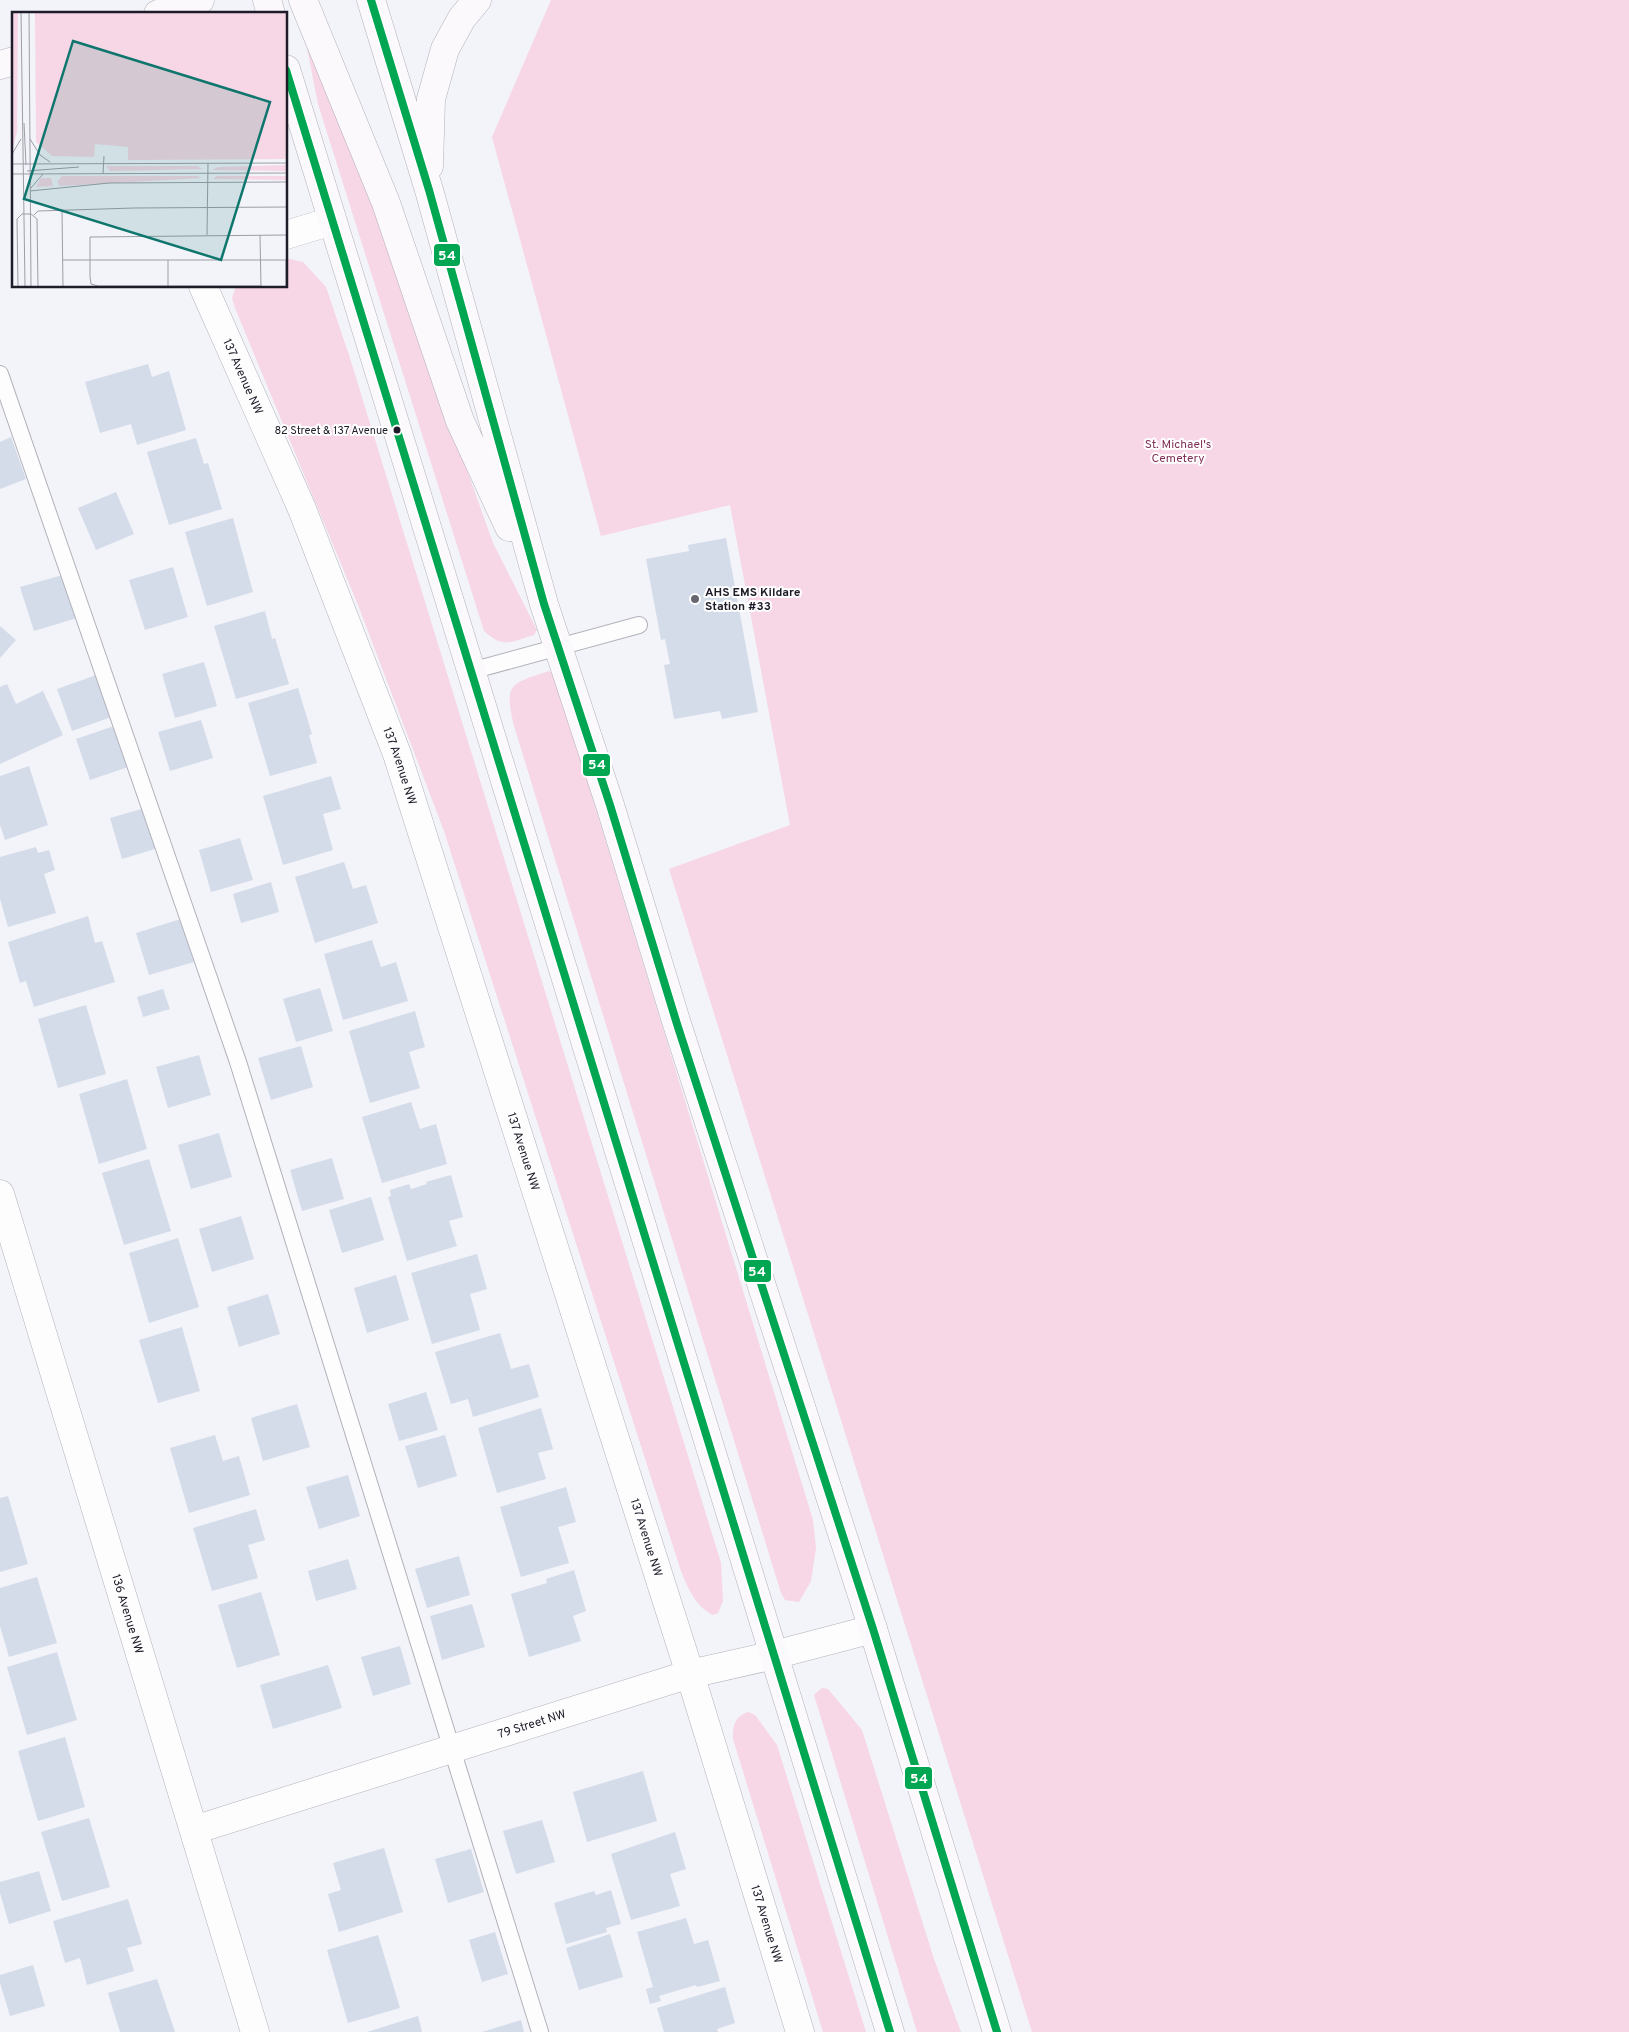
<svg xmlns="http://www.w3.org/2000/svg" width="1629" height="2032" font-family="Overpass,sans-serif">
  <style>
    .green { fill: #f7d6e6 }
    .building { fill: #d4dce9 }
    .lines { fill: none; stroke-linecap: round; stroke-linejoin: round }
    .service-casing { stroke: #b3b2bb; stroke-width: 18 }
    .minor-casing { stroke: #b3b2bb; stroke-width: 29 }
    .secondary-casing { stroke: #b3b2bb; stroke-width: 29 }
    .service { stroke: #fdfdfe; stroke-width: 16 }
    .minor { stroke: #fdfdfe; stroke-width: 28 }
    .secondary { stroke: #fbf9fc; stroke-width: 28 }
    .bus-1-casing { stroke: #fff; stroke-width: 11 }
    .bus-1 { stroke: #00a651; stroke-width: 8 }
    .bus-dot { fill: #1d1c28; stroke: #fff; stroke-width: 2 }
    .poi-dot { fill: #686772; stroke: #fff; stroke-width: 2 }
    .labels { text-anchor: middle; stroke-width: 4; stroke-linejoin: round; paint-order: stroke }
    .bus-label { font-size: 11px; fill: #1d1c28; stroke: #fff; text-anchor: end }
    .street-label { font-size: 12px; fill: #1d1c28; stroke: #fff }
    .park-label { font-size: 12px; fill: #813258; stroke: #fff }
    .poi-label { font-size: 12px; font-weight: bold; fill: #1d1c28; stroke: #fff; text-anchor: start }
    .inset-road { fill: none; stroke: #9d9da6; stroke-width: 1 }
    .view { fill: #0f766e; fill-opacity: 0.15; stroke: #0f766e; stroke-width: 2.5 }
    .inset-edge { fill: none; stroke: #1d1c28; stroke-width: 2.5 }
    .line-badge { stroke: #fff; stroke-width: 2 }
    .badge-label { font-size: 14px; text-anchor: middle; font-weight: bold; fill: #fff }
  </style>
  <rect width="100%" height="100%" fill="#f3f3fa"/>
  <path class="green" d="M551 0H1629V2032H1032L669 869 790 825 730 505 601 536 492 137Z
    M315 45 493 543 537 630 534 635C510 642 504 649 484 631L318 104 307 48Z
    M286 258 303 262 326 287 349 355 721 1563 723 1601 718 1613 713 1615C695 1606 688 1588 681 1571L444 831 358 605 235 308 232 298 236 286H286Z
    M549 671 555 675 813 1520 816 1548 811 1581 799 1602 785 1600 781 1593 514 726C504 683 510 684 549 671Z
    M822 1688 828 1689 862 1730 934 1959 961 2032H917L814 1695Z
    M748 1712 755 1715 777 1745 866 2032H823L733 1739C733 1726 734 1717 748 1712Z"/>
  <path class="building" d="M148 364 152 377 169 371 186 430 137 445 131 424 100 433 85 382Z
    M11 437 26 479 0 489V442Z
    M196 438 204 464 208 463 222 509 169 525 147 452Z
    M116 492 134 534 96 550 78 508Z
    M233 518 253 592 207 606 185 532Z
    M726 538 758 712 722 719 720 711 674 719 664 665 670 664 665 639 661 640 646 559 689 551 688 545Z
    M173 567 188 617 145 630 129 580Z
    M63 575 77 618 34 631 20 587Z
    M265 611 272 639 275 638 289 684 236 699 214 626Z
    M0 626 16 640 0 658Z
    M204 662 217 706 175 718 162 674Z
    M99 674 114 716 72 731 57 689Z
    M7 684 16 704 43 691 63 735 0 764V687Z
    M298 688 312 734 309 735 317 763 270 776 248 703Z
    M201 720 213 758 170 771 158 732Z
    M120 724 134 765 90 780 76 739Z
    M29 766 48 825 5 840 0 825V776Z
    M331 776 341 809 323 814 333 850 283 865 263 796Z
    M145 808 158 848 122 859 110 818Z
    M240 838 253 880 211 892 199 850Z
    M36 847 38 853 49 850 55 870 44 874 56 913 8 927 0 899V857Z
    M344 862 353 889 366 885 378 923 315 943 295 877Z
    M271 882 279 912 241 923 233 894Z
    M88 916 95 943 102 941 115 982 34 1007 26 981 20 983 8 942Z
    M181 919 194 962 149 975 136 933Z
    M372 940 381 967 396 962 408 1001 343 1020 324 954Z
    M320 988 333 1031 296 1042 283 999Z
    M163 989 170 1009 143 1017 137 997Z
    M86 1005 106 1074 58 1088 38 1019Z
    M415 1011 425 1047 409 1052 420 1088 370 1103 349 1031Z
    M301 1046 313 1087 271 1100 258 1058Z
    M199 1055 211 1095 168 1108 156 1067Z
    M127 1079 147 1149 99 1164 79 1094Z
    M411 1102 420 1129 436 1124 447 1164 382 1183 362 1117Z
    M219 1133 232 1177 191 1189 178 1145Z
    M332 1158 344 1199 302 1211 290 1170Z
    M149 1159 171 1231 124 1245 102 1173Z
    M451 1175 463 1217 449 1221 457 1246 407 1261 388 1197 391 1196 390 1190 409 1184 411 1189 427 1184 426 1182Z
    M371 1197 384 1240 342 1253 329 1210Z
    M241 1216 254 1259 212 1272 199 1229Z
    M178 1238 199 1307 149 1323 129 1253Z
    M477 1254 487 1289 470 1294 480 1330 432 1344 411 1273Z
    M396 1275 409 1320 367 1333 354 1288Z
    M268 1294 280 1334 239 1347 227 1307Z
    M182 1327 200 1391 158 1403 139 1340Z
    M500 1333 511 1369 529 1364 539 1397 473 1417 468 1399 451 1404 435 1352Z
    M426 1392 438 1430 399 1441 388 1404Z
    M297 1404 310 1447 263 1461 251 1418Z
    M541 1408 553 1449 538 1453 546 1479 497 1493 478 1428Z
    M215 1435 223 1461 239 1456 250 1495 189 1513 170 1448Z
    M445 1435 457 1476 418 1488 405 1446Z
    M348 1475 360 1516 319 1529 306 1487Z
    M566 1487 576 1522 558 1527 569 1563 521 1577 500 1507Z
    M8 1496 28 1564 0 1572V1498Z
    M256 1509 265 1540 248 1545 258 1578 212 1591 193 1528Z
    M459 1556 470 1595 427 1608 415 1569Z
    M348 1559 357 1589 316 1601 308 1571Z
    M574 1570 586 1611 573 1616 581 1641 529 1657 511 1594 547 1583 546 1579Z
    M37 1577 57 1643 9 1657 0 1626V1588Z
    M261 1592 280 1655 237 1668 218 1605Z
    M472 1604 485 1647 442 1660 430 1616Z
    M400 1646 411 1684 373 1696 361 1657Z
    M57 1652 77 1720 27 1735 7 1667Z
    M328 1665 342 1708 273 1729 260 1685Z
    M65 1737 85 1807 38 1821 18 1751Z
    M643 1771 657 1821 587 1842 573 1792Z
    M89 1818 110 1887 62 1901 41 1832Z
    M542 1820 555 1862 516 1874 503 1831Z
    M675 1832 686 1869 670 1874 680 1906 631 1920 611 1854Z
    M384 1848 403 1912 339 1932 328 1894 341 1890 333 1863Z
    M471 1849 484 1892 448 1903 435 1859Z
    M39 1871 51 1911 9 1924 0 1893V1882Z
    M611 1890 621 1924 606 1928 607 1932 566 1944 554 1903 594 1891 596 1895Z
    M128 1899 142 1944 127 1948 134 1971 87 1985 80 1958 65 1963 53 1921Z
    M686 1918 694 1944 708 1940 720 1981 697 1987 696 1985 659 1996 661 2001 650 2004 646 1989 653 1987 637 1932Z
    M495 1932 508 1974 482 1982 469 1940Z
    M610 1934 623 1977 579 1990 566 1948Z
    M378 1935 400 2008 348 2023 327 1950Z
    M33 1965 45 2006 10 2016 0 1983V1975Z
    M157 1979 175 2032H120L108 1993Z
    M725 1987 735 2023 717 2029 718 2032H664L657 2008Z
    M418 2016 422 2032H367Z
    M521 2020 524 2032H482Z"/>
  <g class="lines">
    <defs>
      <path id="service" d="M0 374 238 1062 540 2032
        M471 671 639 625"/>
      <g id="minor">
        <path d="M286 235 332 221"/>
        <path id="s1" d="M203 286 302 509 397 754 690 1674 800 2032"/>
        <path id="s2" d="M0 1194 255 2032"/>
        <path id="s3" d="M194 1830 690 1674 774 1655 873 1629"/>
      </g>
      <path id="secondary" d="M267 0 271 14
        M303 0 386 203 460 421 509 527
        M371 0 429 190 544 604 610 805 677 1024 873 1629 997 2032
        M158 14 200 0
        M0 65 14 61
        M286 69 890 2032
        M429 166 431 99 445 49 462 18 477 0"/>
    </defs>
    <use href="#service" class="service-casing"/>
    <use href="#minor" class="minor-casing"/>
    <use href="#secondary" class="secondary-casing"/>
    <use href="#service" class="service"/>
    <use href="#minor" class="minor"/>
    <use href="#secondary" class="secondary"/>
    <defs>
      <path id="bus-1" d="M371 0 429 190 544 604 610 805 677 1024 873 1629 997 2032
        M286 70 890 2032"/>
    </defs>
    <use href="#bus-1" class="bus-1-casing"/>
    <use href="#bus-1" class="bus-1"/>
  </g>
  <circle class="bus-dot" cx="397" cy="430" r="4.5"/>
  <circle class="poi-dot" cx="695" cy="599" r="5"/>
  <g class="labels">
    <g class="bus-label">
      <text x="388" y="434">82 Street &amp; 137 Avenue</text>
    </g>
    <g class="street-label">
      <text dy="4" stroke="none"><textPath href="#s1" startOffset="99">137 Avenue NW</textPath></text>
      <text dy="4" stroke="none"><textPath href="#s1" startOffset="519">137 Avenue NW</textPath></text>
      <text dy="4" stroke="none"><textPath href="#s1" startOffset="924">137 Avenue NW</textPath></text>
      <text dy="4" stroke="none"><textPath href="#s1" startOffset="1329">137 Avenue NW</textPath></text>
      <text dy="4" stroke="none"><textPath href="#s2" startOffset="439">136 Avenue NW</textPath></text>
      <text dy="4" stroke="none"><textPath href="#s3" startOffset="354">79 Street NW</textPath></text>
      <text dy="4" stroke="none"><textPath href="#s1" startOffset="1734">137 Avenue NW</textPath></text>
    </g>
    <g class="park-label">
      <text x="1178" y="448">St. Michael's<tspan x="1178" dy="14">Cemetery</tspan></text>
    </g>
    <g class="poi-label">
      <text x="705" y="596">AHS EMS Kildare<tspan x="705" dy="14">Station #33</tspan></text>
    </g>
  </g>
  <g transform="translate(12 12)">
    <rect width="275" height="275" fill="#f3f3fa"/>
    <path d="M0 0H6L5 120 0 139ZM23 0H275V147L116 148V135L83 132 82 145 40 144 24 130ZM275 153V159L200 158 206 155ZM94 154H184L191 157 98 159ZM50 164H185L190 166 48 174 45 170ZM205 164H275V168L201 167ZM29 166H39L41 174 24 175Z" fill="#f7d6e6"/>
    <path class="inset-road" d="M9 0 13 275M17 0 19 275M12 111 14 153M18 127 28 143 38 150M0 142 9 127M0 152 275 151M15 159 67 155M0 162 275 161M91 162 92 144M19 176 31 162M18 179 97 171 275 170M50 198 51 275M22 203 26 199 122 196 275 195M195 223 196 151M248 223 249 275M50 248H275M274 248V275M249 274H86L79 272 78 265V225L275 223M6 275 5 207 10 202H19L25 207 26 275M156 275V248"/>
    <path class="view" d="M61 29 258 90 209 248 12 187Z"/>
    <rect width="275" height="275" class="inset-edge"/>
  </g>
  <g class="line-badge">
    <rect x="433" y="243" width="28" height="24" rx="5" fill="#00a651"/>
    <rect x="582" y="753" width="29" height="24" rx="5" fill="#00a651"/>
    <rect x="743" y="1259" width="29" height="24" rx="5" fill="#00a651"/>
    <rect x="904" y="1766" width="29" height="24" rx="5" fill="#00a651"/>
  </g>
  <g class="badge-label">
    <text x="447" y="260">54</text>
    <text x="597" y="769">54</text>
    <text x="757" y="1276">54</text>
    <text x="919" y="1783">54</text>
  </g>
</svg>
